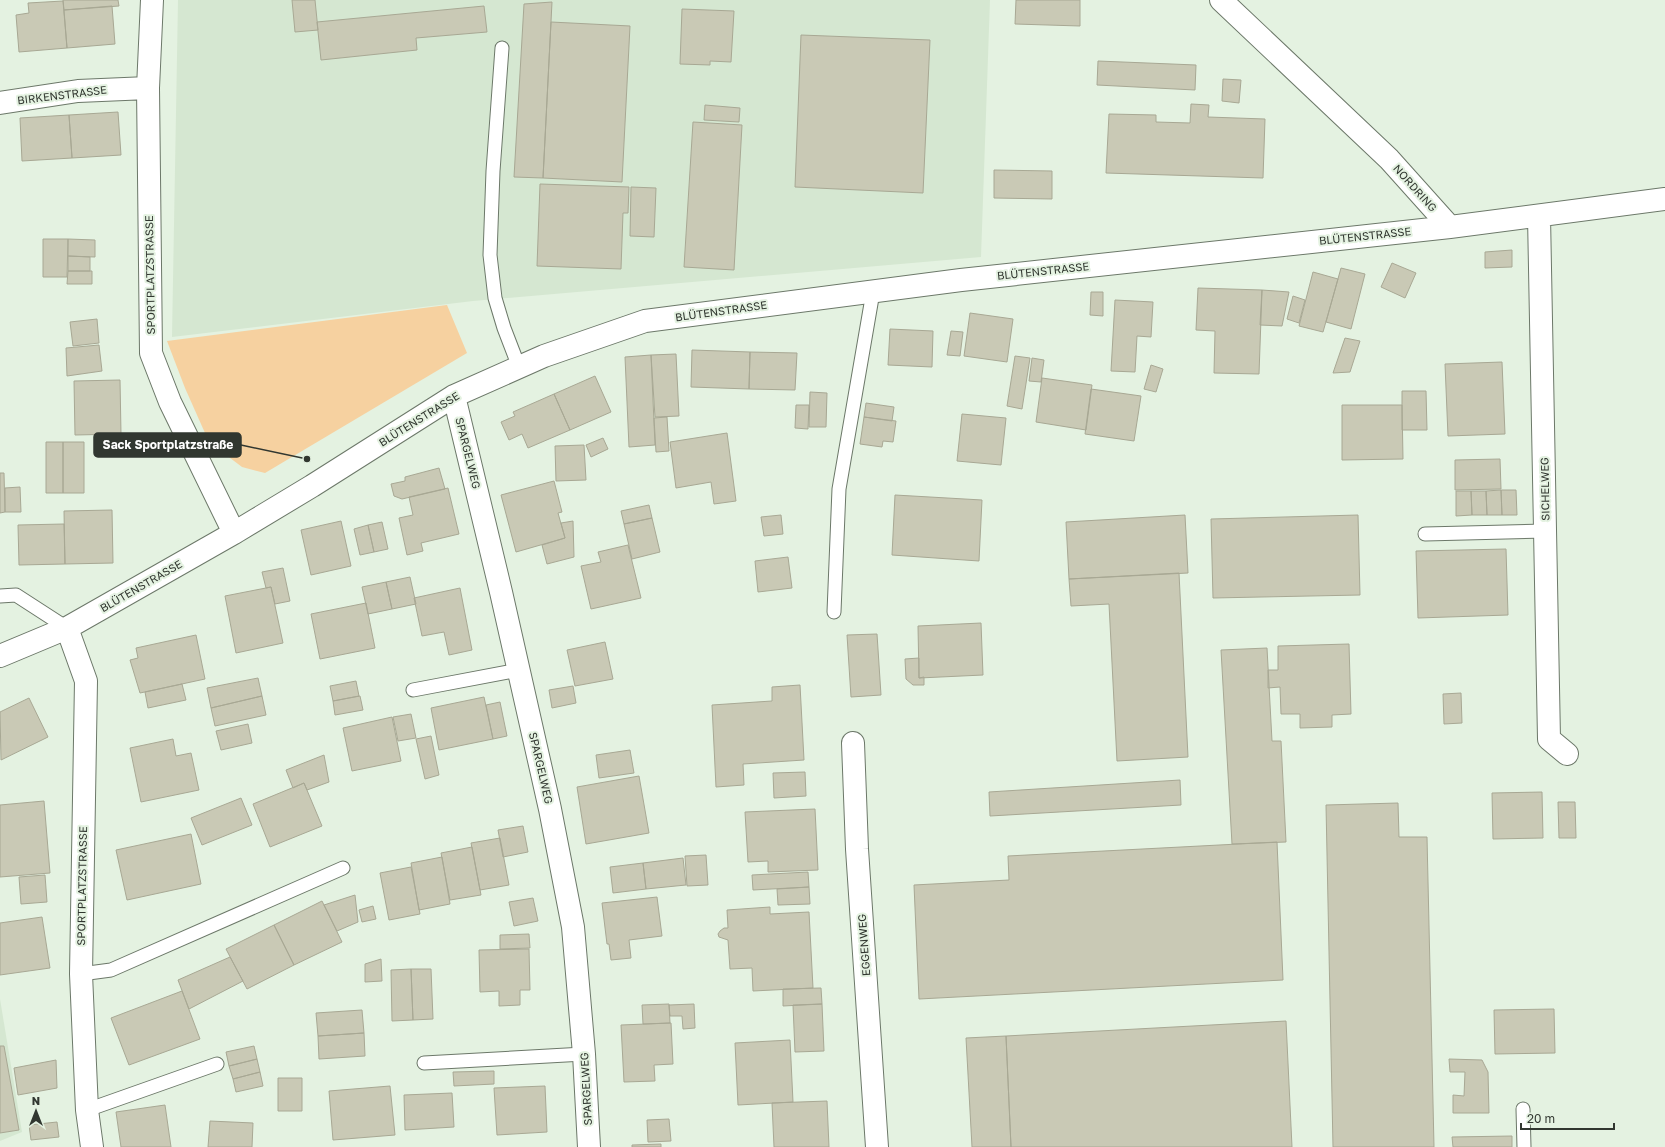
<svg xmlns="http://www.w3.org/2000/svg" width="1665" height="1147" font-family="'Golos Text',sans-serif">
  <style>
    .built { fill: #d5e7d1 }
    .green { fill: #f6d1a0 }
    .building { fill: #c9c9b5; stroke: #a8a894 }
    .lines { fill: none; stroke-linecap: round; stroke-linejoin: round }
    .lane-casing { stroke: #6c7869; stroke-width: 15 }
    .street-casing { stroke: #6c7869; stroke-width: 24 }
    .lane { stroke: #fff; stroke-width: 13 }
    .street { stroke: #fff; stroke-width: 22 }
    .labels { text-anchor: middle; stroke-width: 4; stroke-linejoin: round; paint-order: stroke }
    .street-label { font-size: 11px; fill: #313730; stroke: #e4f2e1 }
    .leader { fill: none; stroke: #313730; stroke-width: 1.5 }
    .callout-dot { fill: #313730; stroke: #e4f2e1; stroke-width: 1.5 }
    .callout { fill: #313730; stroke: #313730; stroke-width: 1.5 }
    .callout-label { font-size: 12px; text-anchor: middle; font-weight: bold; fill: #fff }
  </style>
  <rect width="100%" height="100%" fill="#e4f2e1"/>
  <path class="built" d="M178 0H990L981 257 473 301 172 337Z
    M0 999 22 1132 0 1141Z"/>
  <path class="green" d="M447 305 467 353 265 473 242 467 209 442 185 388 167 341Z"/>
  <path class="building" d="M118 0 119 6 64 10 63 0Z
    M292 0H315L318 30 295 32Z
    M1016 0H1080V26L1015 24Z
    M63 1 67 48 19 52 16 15 29 13 28 3Z
    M552 2 543 178 514 177 524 4Z
    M112 6 115 44 67 48 64 10Z
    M484 6 487 32 416 38 417 50 321 60 317 22Z
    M682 9 734 11 731 62 710 61V65L680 64Z
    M551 22 630 26 622 182 543 178Z
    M801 35 930 40 923 193 795 187Z
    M1098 61 1196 65 1195 90 1097 85Z
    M1223 79 1241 80 1239 103 1222 101Z
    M1191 104 1209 105 1208 117 1265 119 1263 178 1106 173 1109 114 1156 115V122L1190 123Z
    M705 105 740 108 739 122 704 120Z
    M118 112 121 155 72 158 69 115Z
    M69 115 72 158 22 161 20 118Z
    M693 122 742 125 734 270 684 267Z
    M994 170 1052 171V199L994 198Z
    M540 184 629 187 628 213H623L621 269 537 266Z
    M631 187 656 188 654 237 630 236Z
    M43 239H68L67 277H43Z
    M68 239 95 240V257L68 256Z
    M1512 250V267L1485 268V252Z
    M68 256 90 257V271H68Z
    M1392 263 1416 273 1405 298 1381 287Z
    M1341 268 1365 274 1351 329 1326 322Z
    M68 271H92V284H67Z
    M1313 272 1338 279 1323 332 1299 326Z
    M1198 288 1262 290 1259 374 1214 373 1215 331 1196 330Z
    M1262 290 1289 292 1282 326 1260 325Z
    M1091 292H1103V316L1090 315Z
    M1293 296 1305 300 1299 323 1287 319Z
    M1115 300 1153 302 1151 337 1137 336 1135 372 1111 371Z
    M970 313 1013 319 1007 362 964 356Z
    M97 319 99 343 73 346 70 322Z
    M890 329 933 331 932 367 888 365Z
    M951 331 963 332 960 356 947 355Z
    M1345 338 1360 341 1350 372 1333 373Z
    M99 345 102 371 67 376 66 348Z
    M692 350 750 352 749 389 691 387Z
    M750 352 797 353 795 390 749 389Z
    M676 354 679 416 655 417 651 355Z
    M651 355 655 445 629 447 625 357Z
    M1015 356 1030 358 1022 409 1007 406Z
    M1032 358 1044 360 1041 382 1029 381Z
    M1502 362 1505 434 1448 436 1445 364Z
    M1151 365 1163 369 1156 392 1144 389Z
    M595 376 611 412 570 430 554 394Z
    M1042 378 1092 385 1086 430 1036 422Z
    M120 380 121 434 75 435 74 381Z
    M1091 389 1141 396 1134 441 1085 434Z
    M1402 391H1426L1427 430H1402Z
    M810 392 827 393 826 427H809Z
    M554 394 570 430 528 448 522 434 509 440 501 422 515 416 513 412Z
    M866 403 894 407 892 421 864 417Z
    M796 405H809L808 429 795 428Z
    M1342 405H1402L1403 459 1342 460Z
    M962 414 1006 418 1001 465 957 461Z
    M667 417 669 451 656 452 654 418Z
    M864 417 896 421 893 442 883 441 882 447 860 444Z
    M727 433 736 501 714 504 711 482 676 488 670 442Z
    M603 438 608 449 591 457 586 445Z
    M46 442H63V493H46Z
    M63 442H84V493H63Z
    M584 445 586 480 556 481 555 446Z
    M1500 459 1501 489 1455 490V460Z
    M439 468 445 489 402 499 394 496 391 484 405 481V477Z
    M0 473H4L5 512 0 513Z
    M554 481 562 512 558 513 565 538 516 552 501 495Z
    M20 487 21 512H5V488Z
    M448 488 459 534 421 543 423 551 407 555 399 518 413 515 409 497Z
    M1501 490 1502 515H1487L1486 491Z
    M1501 490H1516L1517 515H1502Z
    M1456 491H1471L1472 515 1456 516Z
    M1471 491H1486L1487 515H1472Z
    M895 495 982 500 979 561 892 555Z
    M649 505 652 518 624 524 621 511Z
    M112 510 113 563 65 564 64 511Z
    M781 515 783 534 764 536 761 517Z
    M1185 515 1188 573 1069 579 1066 522Z
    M1358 515 1360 595 1213 598 1211 519Z
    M652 518 660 552 632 559 624 524Z
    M341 521 351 566 311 575 301 530Z
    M573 521 574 557 547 564 542 545 565 538 561 523Z
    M382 522 388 549 374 552 368 525Z
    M64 524 65 564 19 565 18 525Z
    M368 525 374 552 360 555 354 529Z
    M628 545 641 598 591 609 581 566 601 562 598 552Z
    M1506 549 1508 615 1418 618 1416 551Z
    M788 557 792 588 758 592 755 561Z
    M283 568 290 601 275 604 271 587 266 588 262 572Z
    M1179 573 1188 757 1117 761 1109 604 1071 606 1069 579Z
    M410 577 416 604 392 609 386 582Z
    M386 582 392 609 368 614 362 587Z
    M271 587 283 643 236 653 225 596Z
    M460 588 472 650 449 655 444 632 422 636 414 598Z
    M366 603 375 648 320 659 311 614Z
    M981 623 983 675 919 678 918 626Z
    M877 634 881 695 851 697 847 635Z
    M196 635 205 679 140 693 130 660 138 658 136 648Z
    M605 642 613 679 575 686 567 650Z
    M1349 644 1351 714 1332 715V727L1300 728V714H1281L1280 687 1268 688V670H1278V646Z
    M1267 648 1272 741H1281L1286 842 1232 844 1221 650Z
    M919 658V678L924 677V685H913L906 679 905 659Z
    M258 678 262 696 211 708 207 688Z
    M356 681 359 696 333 701 330 686Z
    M182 684 186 700 148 708 145 692Z
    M800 685 804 760 743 764 744 785 716 787 712 705 772 701V687Z
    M573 686 576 703 552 708 549 690Z
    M1461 693 1462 723 1444 724 1443 694Z
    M262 696 266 715 215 726 211 708Z
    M360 696 363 710 335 715 333 701Z
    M484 697 493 739 439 750 431 708Z
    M29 698 48 737 1 760 0 712Z
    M500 702 507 736 493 739 486 705Z
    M411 714 416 738 398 741 393 717Z
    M392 717 401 761 352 771 343 728Z
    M248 724 252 743 221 750 216 731Z
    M431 736 439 775 425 779 416 739Z
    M173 739 176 756 191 753 199 790 141 802 130 748Z
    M630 750 634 773 599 778 596 755Z
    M324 755 329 782 307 790 304 783 293 788 286 770Z
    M805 772 806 796 774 798 773 773Z
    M639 776 649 833 586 844 577 787Z
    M1180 780 1181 805 990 816 989 792Z
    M304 783 322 826 270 847 253 804Z
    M1542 792 1543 838 1493 839 1492 793Z
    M241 798 252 825 202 845 191 818Z
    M44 801 50 873 0 877V805Z
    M1558 802H1575L1576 838H1559Z
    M1398 803 1399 837H1427L1434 1147H1333L1326 805Z
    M815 809 818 870 768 872V861L748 862 745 812Z
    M523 826 528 852 503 857 498 830Z
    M191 834 201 884 127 900 116 850Z
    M500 838 509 885 480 890 471 843Z
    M1277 842 1283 980 919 999 914 885 1009 880 1008 856Z
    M472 847 481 895 450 900 441 853Z
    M706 855 708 885 687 886 685 856Z
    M442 857 450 904 419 910 411 863Z
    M683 858 686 885 646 889 643 863Z
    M643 863 646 889 613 893 610 867Z
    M411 867 420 914 389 920 380 873Z
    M808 872 809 887 753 890 752 875Z
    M45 875 47 902 21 904 19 877Z
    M809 887 810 904 778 905 777 889Z
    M355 895 358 922 337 931 324 905Z
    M657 897 662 936 629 940 631 958 611 960 609 944H607L602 903Z
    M533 898 538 921 514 926 509 902Z
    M322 901 342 942 294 965 274 925Z
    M373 906 376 919 362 922 359 910Z
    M770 907V914L809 912 813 988 753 991 752 968 730 969 728 940 719 937 718 934 720 931 724 928H728L727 910Z
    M42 917 50 968 0 975V923Z
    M274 925 294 965 247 989 226 949Z
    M529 934 530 948 500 949V935Z
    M529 949 530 990H520V1005L499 1006V991L480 992 479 950Z
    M230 957 243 981 189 1009 178 980Z
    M381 959 382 981 365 982V964Z
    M411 969H431L433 1019 413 1020Z
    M411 969 413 1020 392 1021 391 970Z
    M821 988 822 1004 783 1006V989Z
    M182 991 200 1039 129 1065 111 1018Z
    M669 1004 670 1023 643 1024 642 1005Z
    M694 1004 695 1028 683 1029 682 1016H670L669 1005Z
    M822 1004 824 1051 795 1052 793 1005Z
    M1554 1009 1555 1053 1495 1054 1494 1010Z
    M362 1010 364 1033 318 1036 316 1013Z
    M1286 1021 1292 1147H1011L1006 1036Z
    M671 1023 673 1064 654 1065 655 1081 624 1082 621 1025Z
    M364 1033 365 1056 319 1059 318 1036Z
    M1006 1036 1011 1147H972L966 1038Z
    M790 1040 793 1102 738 1105 735 1043Z
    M0 1046H4L19 1130 0 1133Z
    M254 1046 257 1059 229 1066 226 1052Z
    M257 1059 260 1072 233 1079 229 1066Z
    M1449 1059 1482 1060 1488 1072 1489 1113H1453V1095L1464 1096 1465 1072H1450Z
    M56 1060 57 1088 18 1095 14 1068Z
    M494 1071V1084L454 1086 453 1072Z
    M260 1072 263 1086 236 1092 233 1079Z
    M278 1078H302V1111H278Z
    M390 1086 395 1135 333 1140 329 1091Z
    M545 1086 547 1132 497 1135 494 1088Z
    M452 1093 454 1127 405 1130 404 1095Z
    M827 1101 829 1147H774L772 1103Z
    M165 1105 171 1147H121L116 1112Z
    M669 1119 671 1141 648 1142 647 1120Z
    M210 1121 253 1123 252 1147H208Z
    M57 1122 59 1137 31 1140 29 1125Z
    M1512 1136V1147H1453L1452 1137Z
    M661 1144V1147H632V1145Z"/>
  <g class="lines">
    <defs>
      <path id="lane" d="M502 48 493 171 490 255 495 298 504 328 519 367
        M1425 534 1545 531
        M0 596 16 595 67 628
        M834 612 839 489 873 292
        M413 690 519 670
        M81 974 111 970 343 868
        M424 1063 584 1054
        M1523 1109 1524 1147
        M87 1110 217 1064"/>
      <path id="street" d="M152 0 148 88 151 353 170 402 234 533
        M1221 0 1389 159 1450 227
        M0 103 78 91 148 88
        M1539 216 1549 739 1567 754
        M454 396 501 592 550 809 573 927 584 1054 589 1147
        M67 628 86 681 81 974 87 1110 92 1147
        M0 656 67 628 234 533 312 486 454 396 544 356 645 321 961 280 1450 227 1665 199
        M853 743 857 849 877 1147"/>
    </defs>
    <use href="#lane" class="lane-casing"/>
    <use href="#street" class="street-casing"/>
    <use href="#lane" class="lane"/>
    <use href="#street" class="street"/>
  </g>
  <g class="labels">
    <g class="street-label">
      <text transform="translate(62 95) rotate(-7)" y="4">BIRKENSTRASSE</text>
      <text transform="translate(1415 188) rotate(48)" y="4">NORDRING</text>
      <text transform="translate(1365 236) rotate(-6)" y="4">BLÜTENSTRASSE</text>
      <text transform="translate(1043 271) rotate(-6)" y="4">BLÜTENSTRASSE</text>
      <text transform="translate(150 275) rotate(-91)" y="4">SPORTPLATZSTRASSE</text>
      <text transform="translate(721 311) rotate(-8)" y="4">BLÜTENSTRASSE</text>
      <text transform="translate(419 419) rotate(-32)" y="4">BLÜTENSTRASSE</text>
      <text transform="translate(468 453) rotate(76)" y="4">SPARGELWEG</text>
      <text transform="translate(1545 489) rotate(-91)" y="4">SICHELWEG</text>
      <text transform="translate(141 586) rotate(-30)" y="4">BLÜTENSTRASSE</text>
      <text transform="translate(541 768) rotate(77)" y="4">SPARGELWEG</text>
      <text transform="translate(82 886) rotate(-89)" y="4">SPORTPLATZSTRASSE</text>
      <text transform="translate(864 945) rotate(-94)" y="4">EGGENWEG</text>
      <text transform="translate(586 1089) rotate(-93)" y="4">SPARGELWEG</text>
    </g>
  </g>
  <path class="leader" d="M307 459L241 445"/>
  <circle class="callout-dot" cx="307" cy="459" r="4"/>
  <rect class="callout" x="94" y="433" width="147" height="24" rx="4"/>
  <g class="callout-label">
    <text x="168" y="449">Sack Sportplatzstraße</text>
  </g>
  <g transform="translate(36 1111)" stroke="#e4f2e1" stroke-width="3" paint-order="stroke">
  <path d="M0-3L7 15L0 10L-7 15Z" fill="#313730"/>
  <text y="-6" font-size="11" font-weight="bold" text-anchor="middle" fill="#313730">N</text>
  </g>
  <path d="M1521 1123v6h93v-6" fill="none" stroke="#313730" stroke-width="2"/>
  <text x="1527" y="1123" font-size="12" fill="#313730" stroke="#e4f2e1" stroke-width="3" paint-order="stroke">20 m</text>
</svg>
